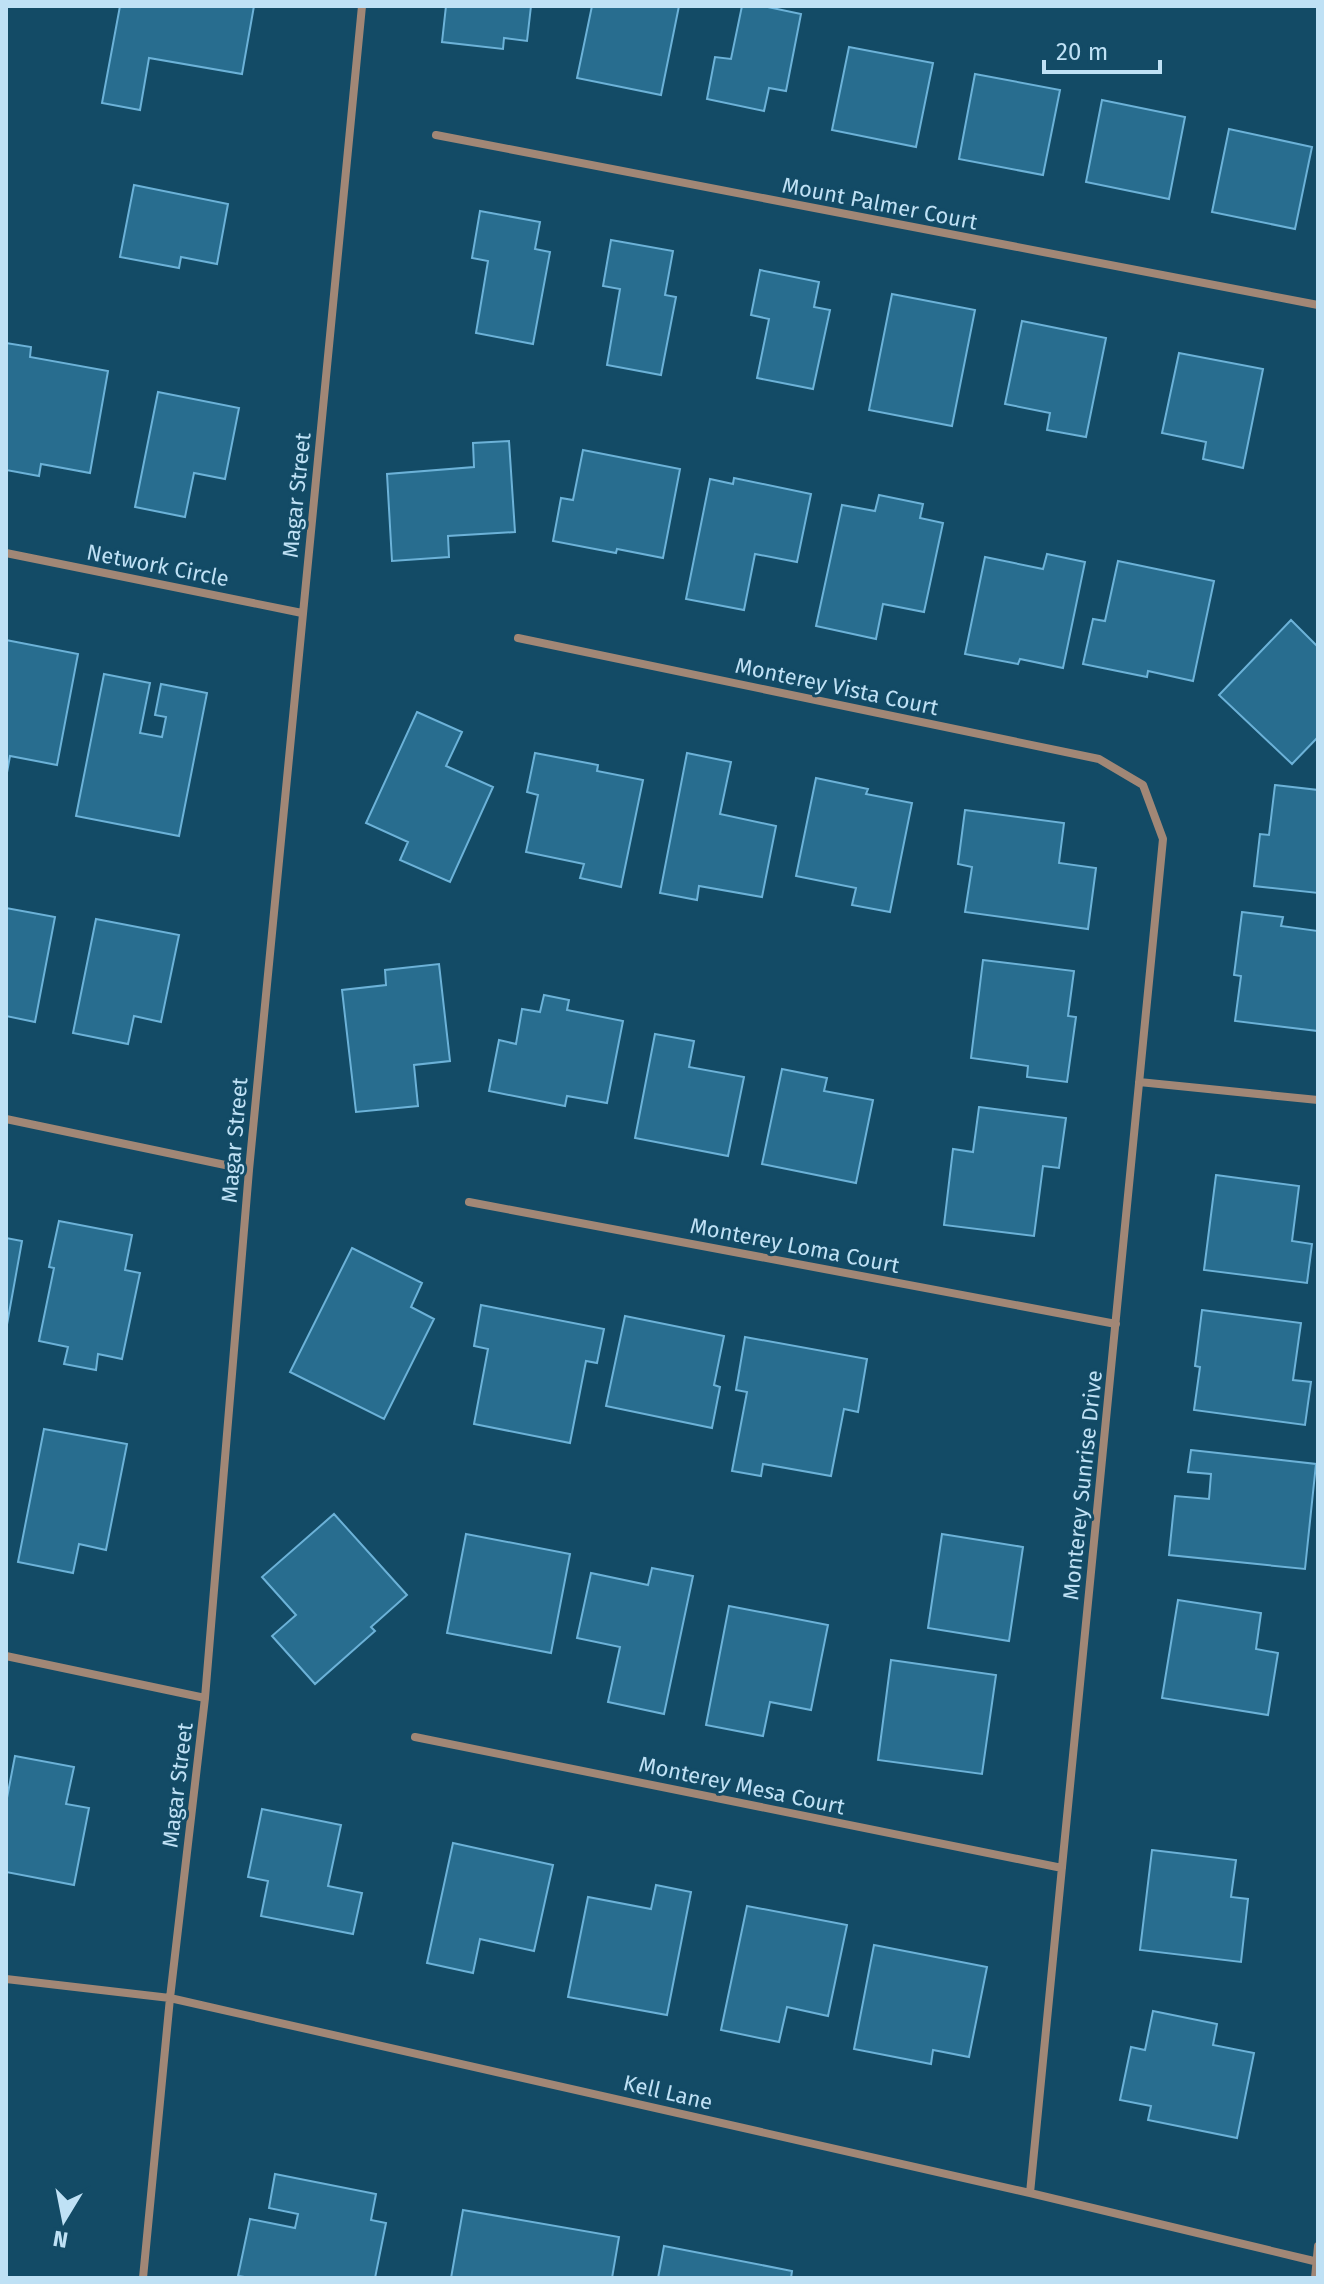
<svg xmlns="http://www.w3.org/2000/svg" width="1324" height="2284" font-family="'Fira Sans',sans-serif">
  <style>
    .building { fill: #286d8f; stroke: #6cb2d8; stroke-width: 2 }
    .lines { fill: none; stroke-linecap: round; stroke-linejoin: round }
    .minor { stroke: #a18776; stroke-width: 8 }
    .labels { text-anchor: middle; stroke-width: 6; stroke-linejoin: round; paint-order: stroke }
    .street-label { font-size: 22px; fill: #bfe1f5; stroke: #134b66 }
  </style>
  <rect width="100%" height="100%" fill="#134b66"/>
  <path class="building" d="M120 6H254L242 74 149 58 140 110 102 103Z
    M446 6H531L527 41 504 38 503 49 442 42Z
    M592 6H679L661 95 577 78Z
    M742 6H763L801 14 786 91 769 88 764 111 707 99 715 57 731 59Z
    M849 47 933 63 916 147 832 130Z
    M975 74 1060 90 1043 175 959 159Z
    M1102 100 1185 117 1169 199 1086 182Z
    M1229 129 1312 147 1295 229 1212 212Z
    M134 185 228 204 217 264 181 257 179 268 120 257Z
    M480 211 540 222 535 249 550 252 533 344 476 333 488 261 472 258Z
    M611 240 673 251 665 295 676 297 661 375 607 365 620 289 603 286Z
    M760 270 819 282 814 307 830 310 813 389 757 378 769 319 751 315Z
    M892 294 975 310 952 426 869 410Z
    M1022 321 1106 338 1086 437 1047 430 1050 413 1005 404Z
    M6 343 31 347 30 357 108 371 90 473 41 464 39 476 6 470Z
    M1179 353 1263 369 1243 468 1203 459 1206 442 1162 433Z
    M158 392 239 408 225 479 194 473 185 517 135 507Z
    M509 441 515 532 448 536 449 557 392 561 387 474 474 467 473 443Z
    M583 450 680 469 663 558 617 549 616 553 553 541 561 498 573 500Z
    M734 478 811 494 797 562 755 554 744 610 686 599 710 479 733 484Z
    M879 495 923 504 920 518 943 523 924 612 883 604 876 639 816 626 842 505 875 511Z
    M1047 554 1085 562 1063 668 1020 659 1018 664 965 654 985 557 1043 569Z
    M1118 561 1214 581 1193 681 1148 671 1147 677 1083 664 1093 619 1105 621Z
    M1291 620 1318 647V737L1292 764 1219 695Z
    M6 640 78 654 57 765 10 756 6 778Z
    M104 674 150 683 140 733 162 737 166 717 155 715 161 684 207 693 179 836 76 816Z
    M417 712 462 732 446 766 493 787 450 882 400 860 408 842 366 823Z
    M535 753 598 765 597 771 643 780 621 887 580 878 584 864 526 852 538 795 527 792Z
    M687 753 731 762 720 814 776 826 762 897 699 886 697 900 660 893Z
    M816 778 868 789 866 794 912 803 890 912 852 905 856 888 796 876Z
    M1275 785 1318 790V893L1254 886 1260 834 1269 835Z
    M965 810 1064 823 1059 863 1096 868 1088 929 965 912 972 867 958 864Z
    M6 908 55 917 35 1022 6 1016Z
    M1242 912 1283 917 1281 926 1318 931V1031L1235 1021 1241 976 1234 975Z
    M96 919 179 935 161 1022 134 1016 128 1044 73 1033Z
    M983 960 1074 971 1068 1016 1076 1017 1067 1082 1027 1077 1028 1066 971 1058Z
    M439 964 450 1061 414 1065 418 1106 356 1112 342 990 386 985 385 970Z
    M544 995 569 1000 567 1010 623 1021 607 1103 567 1096 565 1106 489 1091 499 1040 516 1044 522 1009 540 1012Z
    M655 1034 694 1041 689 1067 744 1077 728 1156 635 1138Z
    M782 1069 827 1078 824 1091 873 1100 856 1183 762 1164Z
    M979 1107 1066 1118 1059 1168 1043 1166 1034 1236 944 1225 953 1149 973 1152Z
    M1216 1175 1299 1186 1292 1241 1312 1244 1307 1283 1204 1270Z
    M59 1221 132 1235 125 1270 140 1273 122 1359 98 1354 96 1370 64 1364 68 1347 39 1341 54 1268 49 1267Z
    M6 1238 22 1241 6 1330Z
    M352 1248 422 1283 411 1307 434 1319 384 1419 290 1372Z
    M481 1305 604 1329 597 1363 586 1361 570 1443 474 1424 488 1349 474 1346Z
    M1202 1310 1301 1323 1293 1380 1311 1382 1305 1425 1194 1410 1200 1367 1195 1366Z
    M625 1316 724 1336 714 1385 720 1387 712 1428 606 1406Z
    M745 1337 867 1359 858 1412 844 1409 831 1476 763 1464 761 1476 732 1471 747 1392 736 1390Z
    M44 1429 127 1444 106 1550 79 1544 73 1573 18 1562Z
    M1191 1450 1316 1464 1305 1569 1169 1555 1175 1496 1209 1499 1211 1474 1188 1472Z
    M334 1514 407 1595 371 1627 375 1631 315 1684 272 1636 296 1615 262 1577Z
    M466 1534 570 1554 551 1653 447 1633Z
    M942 1534 1023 1547 1009 1641 928 1628Z
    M652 1568 693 1576 664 1714 608 1702 620 1647 577 1638 591 1573 648 1585Z
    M1178 1600 1261 1613 1256 1649 1278 1653 1268 1715 1162 1698Z
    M729 1606 828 1625 811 1710 770 1702 763 1736 706 1725Z
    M891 1660 996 1675 982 1774 878 1760Z
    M15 1756 74 1767 66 1804 89 1808 74 1885 6 1872V1803Z
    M262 1809 341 1825 328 1886 362 1893 353 1934 261 1916 268 1881 248 1877Z
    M453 1843 553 1865 534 1951 480 1939 473 1973 427 1963Z
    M1152 1850 1236 1860 1231 1897 1248 1899 1241 1962 1140 1950Z
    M656 1885 691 1892 667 2015 568 1997 588 1897 651 1909Z
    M747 1906 847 1925 828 2016 787 2007 779 2042 721 2030Z
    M874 1945 987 1967 969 2057 933 2050 931 2064 854 2049Z
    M1153 2011 1217 2024 1213 2045 1254 2053 1237 2138 1148 2120 1151 2106 1120 2100 1131 2047 1145 2050Z
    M275 2174 376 2194 371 2220 386 2223 375 2278H251L238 2276 250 2219 295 2228 298 2214 269 2208Z
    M463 2210 619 2237 612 2278H451Z
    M664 2246 792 2271 791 2278H658Z"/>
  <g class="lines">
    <path class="minor" d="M436 135 1318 305
      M6 553 302 613
      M518 638 1099 759 1143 785 1163 839 1030 2193
      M1139 1082 1318 1100
      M6 1119 249 1170
      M469 1202 1116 1324
      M6 1656 205 1698
      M415 1737 1062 1868
      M6 1979 170 1998 1030 2193 1318 2262
      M143 2278 170 1998 205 1698 249 1170 362 6
      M1315 2278 1318 2246"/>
  </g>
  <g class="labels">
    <g class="street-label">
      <text transform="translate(880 203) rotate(11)" y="8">Mount Palmer Court</text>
      <text transform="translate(296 495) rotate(-84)" y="8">Magar Street</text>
      <text transform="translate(158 565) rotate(11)" y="8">Network Circle</text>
      <text transform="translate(837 686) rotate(12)" y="8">Monterey Vista Court</text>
      <text transform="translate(234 1140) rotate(-85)" y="8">Magar Street</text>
      <text transform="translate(795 1245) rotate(11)" y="8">Monterey Loma Court</text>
      <text transform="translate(1082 1485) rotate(-84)" y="8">Monterey Sunrise Drive</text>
      <text transform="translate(177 1785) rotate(-83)" y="8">Magar Street</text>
      <text transform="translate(742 1785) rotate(12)" y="8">Monterey Mesa Court</text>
      <text transform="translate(668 2092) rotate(13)" y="8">Kell Lane</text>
    </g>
  </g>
  <rect width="1324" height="2284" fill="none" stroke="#bfe1f5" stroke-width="16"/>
  <g transform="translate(64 2220) rotate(190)" stroke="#134b66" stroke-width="6" paint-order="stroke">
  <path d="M0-6L14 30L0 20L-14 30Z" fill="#bfe1f5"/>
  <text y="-12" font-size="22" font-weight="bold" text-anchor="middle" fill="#bfe1f5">N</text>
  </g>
  <path d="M1044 60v12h116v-12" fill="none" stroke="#bfe1f5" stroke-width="4"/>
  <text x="1056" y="60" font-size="24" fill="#bfe1f5" stroke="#134b66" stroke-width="6" paint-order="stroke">20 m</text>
</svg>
